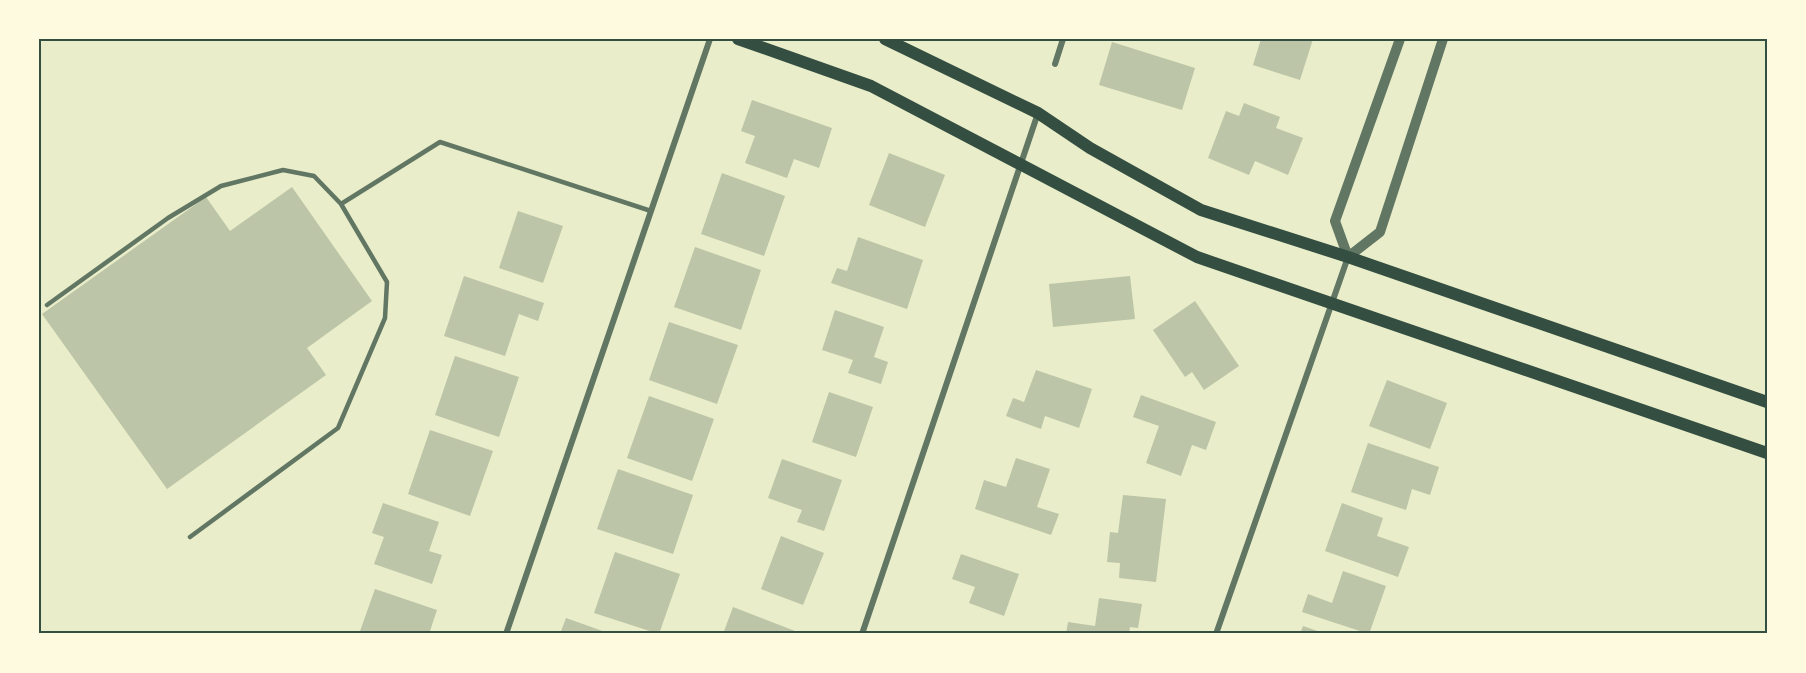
<svg xmlns="http://www.w3.org/2000/svg" width="1806" height="673" font-family="'DM Sans',sans-serif">
  <style>
    .building { fill: #bcc5a7 }
    .lines { fill: none; stroke-linecap: round; stroke-linejoin: round }
    .service { stroke: #617663; stroke-width: 4.5 }
    .minor { stroke: #617663; stroke-width: 6 }
    .tertiary { stroke: #617663; stroke-width: 10 }
    .secondary { stroke: #344e41; stroke-width: 12 }
    .neatline { fill: none; stroke: #344e41; stroke-width: 2 }
  </style>
  <rect width="100%" height="100%" fill="#e9edc9"/>
  <path class="building" d="M1261 39H1313L1300 80 1253 65Z
    M1112 42 1195 68 1182 110 1099 85Z
    M752 100 832 128 819 168 794 159 787 178 745 163 755 136 741 131Z
    M1244 103 1280 117 1276 128 1303 138 1288 175 1255 161 1249 175 1208 158 1226 111 1239 116Z
    M889 153 945 175 925 227 869 205Z
    M722 173 785 196 764 256 701 234Z
    M292 187 372 301 307 348 326 375 167 489 42 314 206 197 230 231Z
    M518 211 563 226 543 283 499 268Z
    M858 237 923 260 907 309 831 283 837 268 847 271Z
    M695 247 761 270 741 330 674 307Z
    M464 276 544 303 538 321 519 314 505 356 444 336Z
    M1130 276 1135 319 1053 327 1049 284Z
    M1195 301 1239 366 1204 390 1192 372 1185 377 1153 330Z
    M835 310 884 327 874 357 888 362 881 384 848 373 853 360 822 350Z
    M669 322 738 345 717 404 649 380Z
    M455 356 519 377 499 437 435 415Z
    M1036 370 1092 389 1079 428 1045 416 1041 429 1006 416 1013 398 1024 402Z
    M1387 380 1447 403 1430 449 1369 426Z
    M829 392 873 407 856 457 812 442Z
    M1141 395 1216 422 1206 450 1192 445 1181 476 1146 463 1159 426 1133 417Z
    M649 396 714 419 692 481 627 458Z
    M430 430 493 451 470 516 408 494Z
    M1368 443 1439 467 1430 495 1412 489 1406 510 1351 492Z
    M1016 458 1050 469 1037 507 1059 514 1051 535 975 509 984 480 1006 487Z
    M782 459 842 480 824 531 797 522 802 510 768 498Z
    M618 469 693 495 673 554 597 529Z
    M1123 495 1166 499 1156 582 1119 578 1120 563 1107 562 1110 532 1118 533Z
    M383 503 439 522 429 551 442 555 432 584 374 564 384 537 372 533Z
    M1342 503 1383 518 1377 536 1409 547 1398 577 1325 551Z
    M781 536 824 553 803 605 761 589Z
    M615 552 680 574 659 634 594 613Z
    M961 554 1019 574 1004 616 969 603 975 587 952 579Z
    M1343 571 1386 586 1369 634 1302 612 1308 594 1332 603Z
    M375 589 437 610 429 634H359Z
    M1099 598 1142 604 1138 628 1130 627 1129 634H1066L1068 622 1095 626Z
    M733 607 795 631 794 634H723Z
    M566 618 611 634H560Z
    M1303 626 1326 634H1300Z"/>
  <g class="lines">
    <path class="service" d="M47 305 168 218 221 186 283 170 314 176 341 204
      M190 537 338 428 385 318 387 282 341 204 440 142 651 211"/>
    <path class="minor" d="M1055 64 1063 39
      M506 634 710 39
      M862 634 1038 113
      M1216 634 1348 257"/>
    <path class="tertiary" d="M1400 39 1335 221 1348 257 1380 232 1443 39"/>
    <path class="secondary" d="M738 39 871 86 1197 257 1767 453
      M885 39 1038 113 1090 148 1201 210 1348 257 1767 402"/>
  </g>
  <rect width="1806" height="673" fill="none" stroke="#fefae0" stroke-width="81"/>
  <rect x="40" y="40" width="1726" height="592" class="neatline"/>
</svg>
